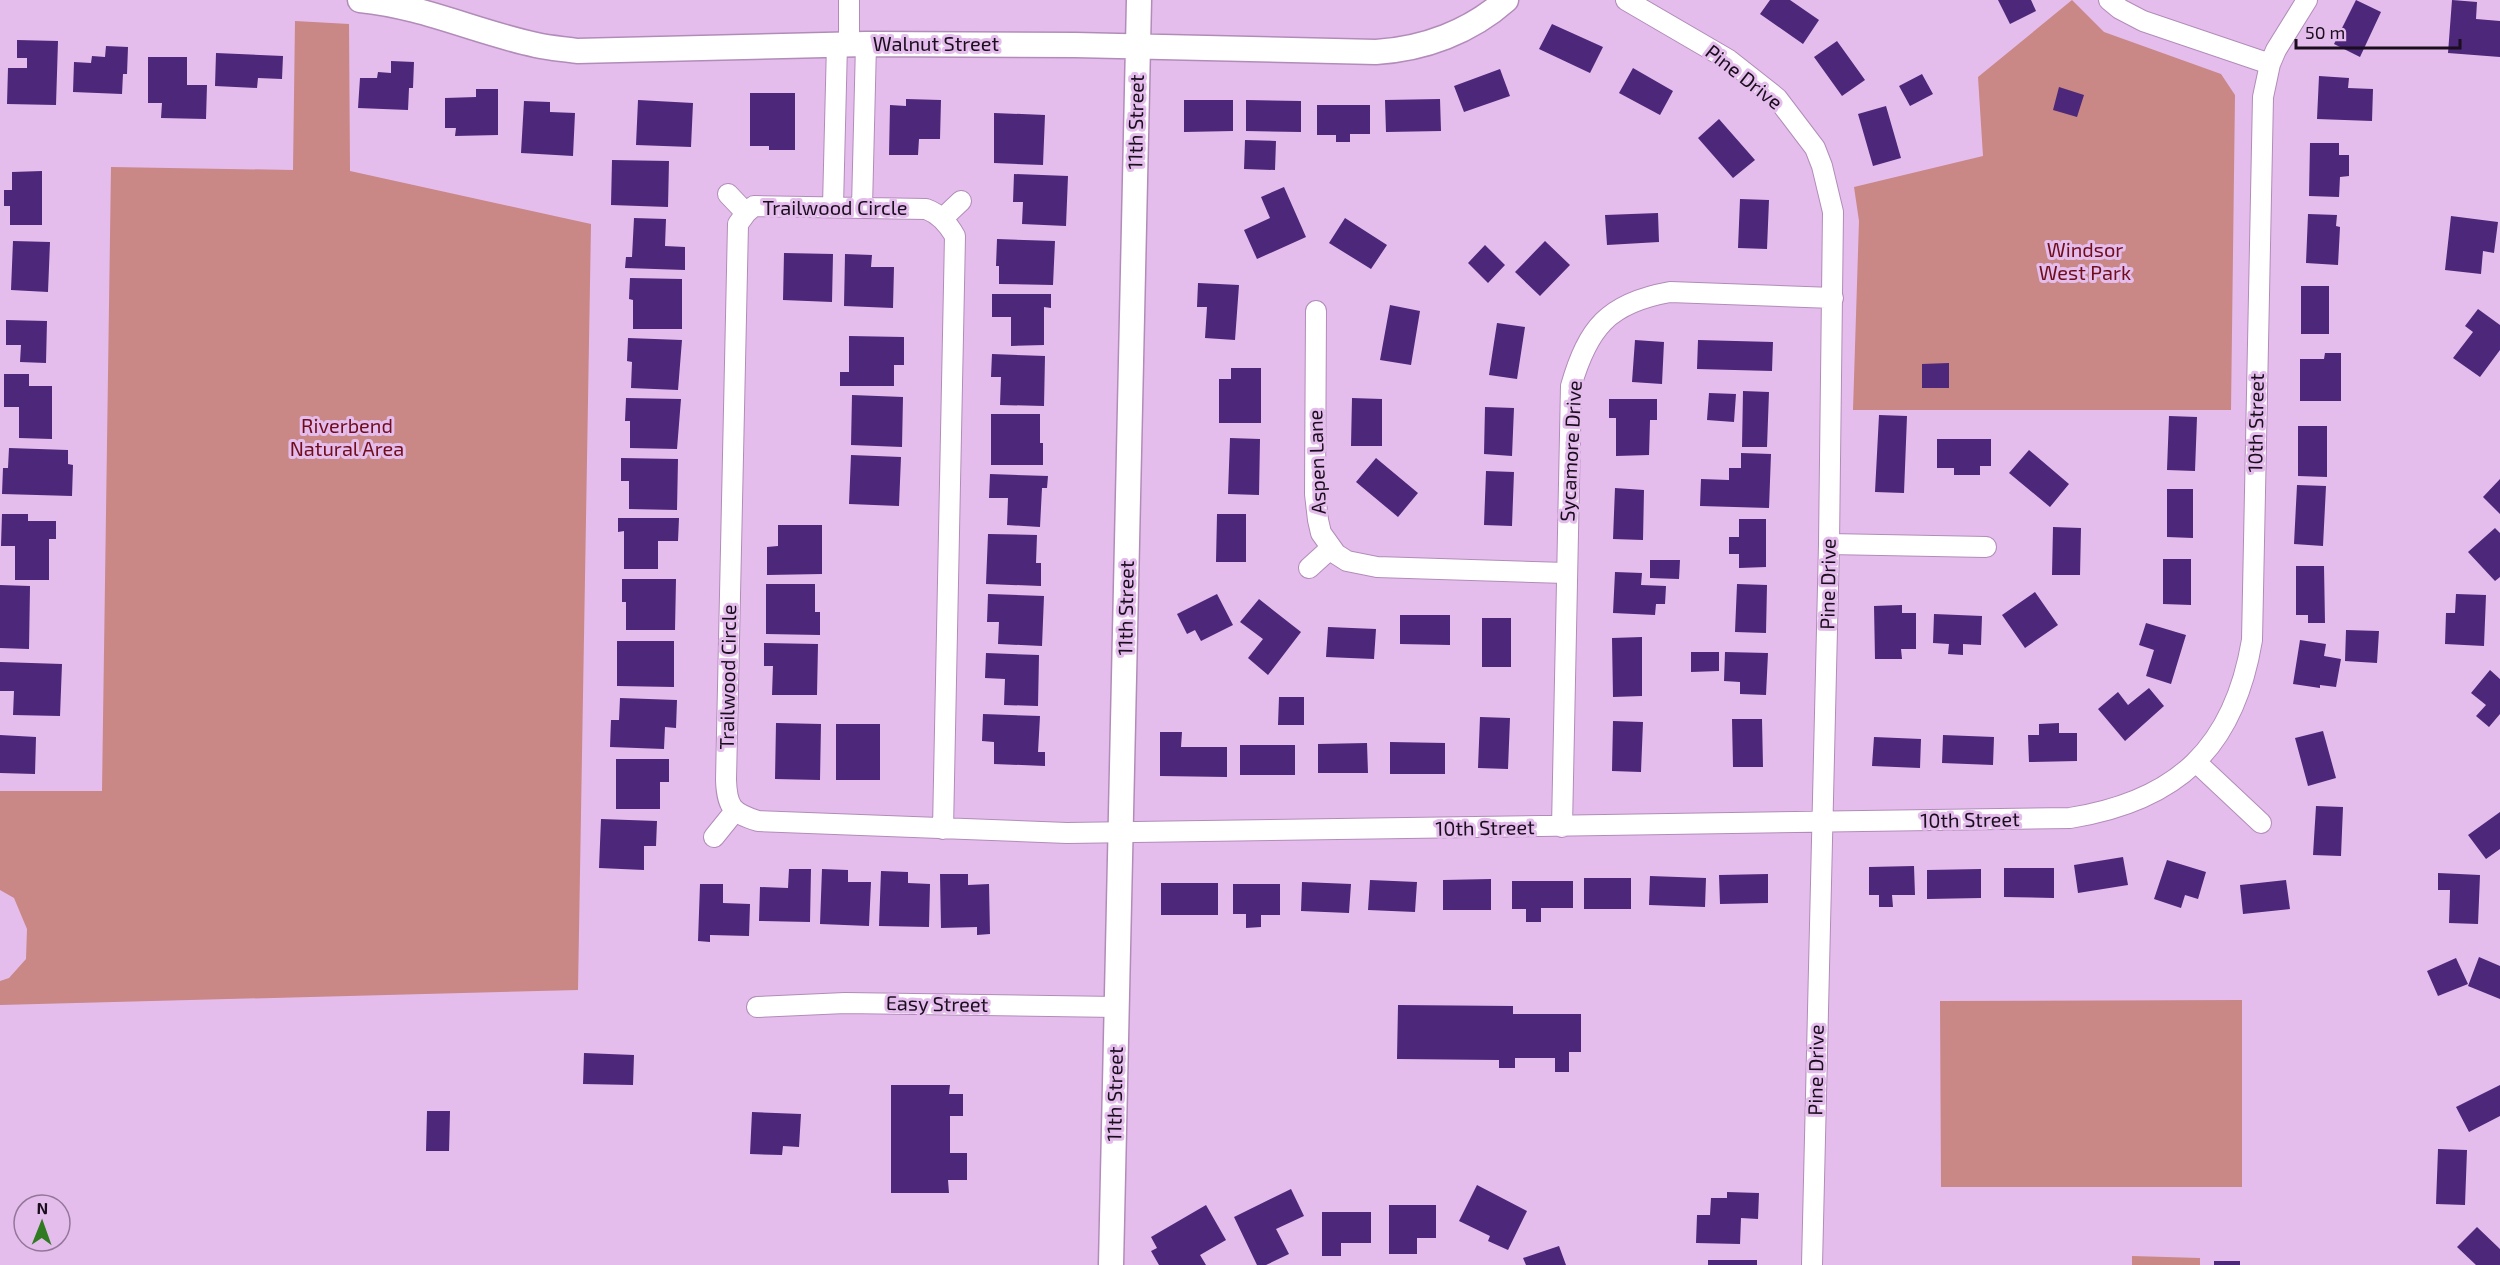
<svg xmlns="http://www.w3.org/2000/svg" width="2500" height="1265" font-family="'Exo 2',sans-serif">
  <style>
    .green { fill: #c98786 }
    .building { fill: #4c277a }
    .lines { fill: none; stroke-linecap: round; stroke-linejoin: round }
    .minor-casing { stroke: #b28cb9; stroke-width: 22 }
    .tertiary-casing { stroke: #b28cb9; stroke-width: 27 }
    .minor { stroke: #fff; stroke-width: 20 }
    .tertiary { stroke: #fff; stroke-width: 24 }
    .labels { text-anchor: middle; stroke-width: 6; stroke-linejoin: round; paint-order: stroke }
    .street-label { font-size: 20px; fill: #1a0d1d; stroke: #e4bdec }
    .park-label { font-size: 20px; fill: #710d1b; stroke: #e4bdec }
  </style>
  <rect width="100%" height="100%" fill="#e4bdec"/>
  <path class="green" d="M2072 0 2104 32 2221 74 2235 95 2231 410H1853L1859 221 1854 187 1983 156 1978 77Z
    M295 21 349 24 350 171 591 224 578 990 0 1005V981L9 978 26 959 27 929 14 898 0 890V791H102L111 167 293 170Z
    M2242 1000V1187H1941L1940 1001Z
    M2132 1256 2200 1258V1265H2132Z"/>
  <path class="building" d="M1770 0H1790L1819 20 1803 44 1760 14Z
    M1998 0H2031L2036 11 2010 24Z
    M2356 0 2381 12 2360 57 2334 44Z
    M2452 0 2477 2 2476 19 2500 21V57L2448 53Z
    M1552 24 1603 47 1590 73 1539 49Z
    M17 40 58 41 56 105 7 104 8 68H27V58H17Z
    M1837 41 1865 80 1842 96 1814 57Z
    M106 46 128 47 127 74H123L122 94 73 92 74 62 91 63 92 56 105 57Z
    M216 53 283 56 282 79 258 78 257 88 215 86Z
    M148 57H187V85H207L206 119 161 118 162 103H148Z
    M391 61 414 62 413 88H409L408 110 358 108 360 78H377L378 72 391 73Z
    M1633 68 1673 91 1660 115 1619 93Z
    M1500 69 1510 96 1464 112 1454 86Z
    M1922 74 1933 94 1910 106 1899 86Z
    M2319 76 2349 78 2348 88 2373 89 2372 121 2317 119Z
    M2059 87 2084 95 2077 117 2053 110Z
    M476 89H498V135L455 136 456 128H445V98L476 97Z
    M750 93H795V150H769V146H750Z
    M906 99 941 100 940 139H919L918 155H889L890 105 906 106Z
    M1440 99 1441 131 1386 132 1385 100Z
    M638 100 693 103 691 147 636 145Z
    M1184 100H1233V131L1184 132Z
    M1246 100 1301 101V132L1246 131Z
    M524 101 550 102V112L575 113 573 156 521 153Z
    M1317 105H1370V134H1350V142H1336V135H1317Z
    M1886 106 1901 158 1873 166 1858 114Z
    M994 113 1045 115 1043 165 994 163Z
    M1719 119 1755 160 1733 178 1698 138Z
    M1245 140 1276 141 1275 170 1244 169Z
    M2310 143H2339V155H2349V176L2340 177 2339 197 2309 196Z
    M612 160 669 161 668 207 611 205Z
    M42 171V225H10V206H4V190H12V172Z
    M1014 174 1068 176 1066 226 1022 224 1023 202H1013Z
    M1284 187 1306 237 1257 259 1244 230 1270 218 1261 197Z
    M1740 199 1769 200 1767 249 1738 248Z
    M1658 213 1659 242 1607 245 1605 215Z
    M2308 214 2337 215 2336 226 2340 227 2338 265 2306 263Z
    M2451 216 2498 222 2494 253 2483 251 2481 274 2445 270Z
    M634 218 666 219 665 246 685 247V270L625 268 626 257H632Z
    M1345 218 1387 245 1371 269 1329 243Z
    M997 239 1055 241 1053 285 999 284V266H996Z
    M13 241 50 242 48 292 11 290Z
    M1545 241 1570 265 1540 296 1515 272Z
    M1485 245 1505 265 1488 283 1468 263Z
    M784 253 833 254 832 302 783 300Z
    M845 254 872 255 871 267H894L893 308 844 306Z
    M630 278 682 279V329H633V300L629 299Z
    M1198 283 1239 285 1235 340 1205 338 1207 307H1197Z
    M2301 286H2329V334H2301Z
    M992 294H1051V308L1044 307V345L1011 346V317H992Z
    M1390 305 1420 311 1411 365 1380 360Z
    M2478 309 2500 325V350L2480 377 2453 358 2473 332 2465 326Z
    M6 320 47 321 46 363 20 362 21 345H6Z
    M1497 323 1525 327 1517 379 1489 375Z
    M849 336 904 337V365H894V386H840V372H849Z
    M628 338 682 340 678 390 631 388 632 362 627 361Z
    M1635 340 1664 342 1662 384 1632 382Z
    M1698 340 1773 342 1772 371 1697 369Z
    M2325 353H2341V401H2300V359H2324Z
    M992 354 1045 356 1044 406 1000 405 1001 377H991Z
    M1949 363V388H1922V364Z
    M1231 368H1261V423H1219V379H1231Z
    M4 374H29V386H52V439L19 438V407H4Z
    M1743 391 1769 392 1767 447H1742Z
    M1709 393 1736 394 1734 422 1707 420Z
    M852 395 903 397 902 447 851 445Z
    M626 398 681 399 677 449 630 448V421H625Z
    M1352 398 1382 399V446H1351Z
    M1609 399H1657V420H1650L1649 455 1616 456V418H1609Z
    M1485 407 1514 408 1512 456 1484 454Z
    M991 414H1040V443H1043V465H991Z
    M1879 415 1907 416 1904 493 1875 492Z
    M2169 416 2197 417 2195 471 2167 470Z
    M2298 426H2327V477L2298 476Z
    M1230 438 1260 439 1259 495 1228 494Z
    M1937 439H1991V466H1980V475H1954V468H1937Z
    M9 448 68 450V464L73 465 72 496 2 494 3 468H8Z
    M2029 450 2069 484 2050 507 2009 473Z
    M1741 453 1771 454 1769 508 1700 506 1701 479 1729 480V468H1741Z
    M851 455 901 457 899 506 849 504Z
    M621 458 678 459 677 510 629 509V481H621Z
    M1376 458 1418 493 1398 517 1356 482Z
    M1486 471 1514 472 1512 526 1484 525Z
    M990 474 1048 476 1047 488H1042L1040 527 1007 525 1008 498H989Z
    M2500 479V514L2483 497Z
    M2297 485 2326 486 2323 546 2294 544Z
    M1615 488 1644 490 1643 540 1613 539Z
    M2167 489H2193V538L2167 537Z
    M2 514H28V521H56V539H49V580H15V546H1Z
    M1217 514H1246V562H1216Z
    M618 518H679L678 541H658V569H624V531L618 532Z
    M1739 519H1766V567L1739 568V554H1729V537H1739Z
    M778 525H822V574L767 575V547L778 546Z
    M2053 527 2081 528 2080 575H2052Z
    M2495 528 2500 533V577L2495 581 2468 552Z
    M988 534 1037 535 1036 563H1041V586L986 584Z
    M2163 559H2191V605L2163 604Z
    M1650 560H1680L1679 579 1650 578Z
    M2296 566H2324L2325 623H2308V615H2296Z
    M1615 572 1642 573 1641 585 1666 586 1665 604H1656L1655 615 1613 613Z
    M622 579H676L675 630H626V602H622Z
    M766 584H815V612H820V635L766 634Z
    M1737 584 1767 585 1766 633 1735 632Z
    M0 585 30 586 29 649 0 648Z
    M2035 592 2058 625 2025 648 2002 615Z
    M988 594 1044 596 1042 646 998 644 999 622H987Z
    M1217 594 1233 625 1201 641 1195 630 1187 634 1177 614Z
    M2456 594 2486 595 2484 646 2445 644 2446 613H2455Z
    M1259 599 1301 632 1268 675 1248 658 1263 639 1240 622Z
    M1902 605V613H1916V649H1901L1902 659H1875L1874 606Z
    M1934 614 1982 616 1981 645 1963 644V655L1948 654 1949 644 1933 643Z
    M1400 615H1450V645L1400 644Z
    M1482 618H1511V667H1482Z
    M2146 623 2186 635 2171 684 2146 676 2154 650 2139 645Z
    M1328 627 1376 629 1374 659 1326 657Z
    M2346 630 2379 631 2377 663 2345 661Z
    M1642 637V696L1613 697 1612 638Z
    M2300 640 2326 644 2324 656 2341 659 2336 687 2320 685V688L2293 684Z
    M617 641H674V687L617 686Z
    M764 643 818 644 817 695H772L773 666H764Z
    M1691 652H1719V671L1691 672Z
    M1725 652 1768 653 1766 695 1740 694V682L1724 681Z
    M986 653 1039 655 1038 706 1004 705 1005 679 985 678Z
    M0 662 62 664 60 716 13 715 14 691H0Z
    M2490 670 2500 679V714L2489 727 2476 716 2486 705 2471 693Z
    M2149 688 2164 706 2125 741 2098 709 2118 692 2128 705Z
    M1279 697H1304V725H1278Z
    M620 698 677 700 676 728 665 727 664 749 610 747 611 720H619Z
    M983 714 1040 716 1038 752H1045V766L994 764V742L982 741Z
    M1480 717 1510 718 1508 769 1478 768Z
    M1732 719H1762L1763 767H1733Z
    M1613 721 1643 722 1641 772 1612 771Z
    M776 723 821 724 820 780 775 779Z
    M2059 723V733H2077V761L2029 762 2028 735H2039V724Z
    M836 724H880V780H836Z
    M2323 731 2336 778 2308 786 2295 738Z
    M1160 732H1182L1181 747H1227V777L1160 776Z
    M0 735 36 737 35 774 0 773Z
    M1943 735 1994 737 1993 765 1942 763Z
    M1874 737 1921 739 1920 768 1872 766Z
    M1390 742 1445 743V774H1390Z
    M1367 743 1368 773H1318V744Z
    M1240 745H1295V775H1240Z
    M616 759H669V782H660V809H616Z
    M2316 806 2343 807 2341 856 2313 855Z
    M2500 812V849L2486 859 2468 835Z
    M601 819 657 821 656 846H644V870L599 868Z
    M2123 857 2128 885 2078 893 2074 865Z
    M2167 860 2206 872 2198 899 2185 895 2181 908 2154 899Z
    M1914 866 1915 895H1892L1893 907H1879V895H1869V867Z
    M2004 868H2054V898L2004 897Z
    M789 869H811L810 922 759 921 760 887 788 888Z
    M822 869 848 870V882H871L869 926 820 924Z
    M1981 869V898L1927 899V870Z
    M881 871 908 872V883L930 884 929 927 879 926Z
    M2438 873 2480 875 2478 924 2449 923 2450 890H2438Z
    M940 874H968V885L989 884 990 934 977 935V927L941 928Z
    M1768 874V903L1720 904 1719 875Z
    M1650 876 1706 878 1705 907 1649 905Z
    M1584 878H1631V909H1584Z
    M1491 879V910H1443V880Z
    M1370 880 1417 882 1415 912 1368 910Z
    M2286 880 2290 909 2243 914 2240 885Z
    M1512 881H1573V908H1541V922H1526V909H1512Z
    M1302 882 1351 884 1349 913 1301 911Z
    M1161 883H1218V915H1161Z
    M700 884H723V903L750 904 749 936 710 935V942L698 941Z
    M1233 884H1280V915H1261V927L1246 928V914H1233Z
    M2479 957 2500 966V999L2468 986Z
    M2456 958 2468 984 2438 996 2427 971Z
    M1398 1005 1513 1006V1014H1581V1052H1569V1072H1555V1058H1515V1068H1499V1060L1397 1059Z
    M584 1053 634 1055 633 1085 583 1084Z
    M891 1085H950L949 1094H963V1116H950V1153H967V1180H948L949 1193H891Z
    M2500 1085V1116L2469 1132 2456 1107Z
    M427 1111H450L449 1151H426Z
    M752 1112 801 1114 799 1147 783 1146 782 1155 750 1154Z
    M2438 1149 2467 1150 2465 1205 2436 1204Z
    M1477 1185 1527 1211 1508 1250 1488 1241 1490 1236 1459 1221Z
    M1291 1189 1304 1216 1276 1229 1289 1254 1266 1265H1257L1234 1217Z
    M1727 1192 1759 1193 1758 1219 1741 1218 1740 1244 1696 1243 1697 1215H1710L1711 1198H1727Z
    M1206 1205 1226 1240 1200 1255 1206 1265H1159L1151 1251 1157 1248 1151 1237Z
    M1389 1205H1436V1238H1417V1254H1389Z
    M1322 1212H1371V1243H1341V1256H1322Z
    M2477 1227 2500 1249V1265H2476L2457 1247Z
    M1559 1246 1566 1265H1526L1523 1258Z
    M1708 1260H1757V1265H1708Z
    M2214 1261H2240V1265H2214Z"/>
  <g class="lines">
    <defs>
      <path id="minor" d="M849 0V44
        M1626 0 1729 60 1777 98 1815 148 1822 166 1833 212 1829 544 1812 1265
        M2109 0 2120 9 2143 21 2270 64
        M728 194 746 213
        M833 206 837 44
        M862 207 866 44
        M942 219 961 201
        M1316 311 1315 494 1318 520 1321 533 1336 554 1347 561 1377 567 1566 573
        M1829 544 1986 547
        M1309 568 1331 548
        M2196 762 2261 823
        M1562 827 1571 386C1588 328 1608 303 1670 292L1833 298
        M943 829 955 236C948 224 940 214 926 209L754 206 746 213 738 224 726 780C727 807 732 813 758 821L1067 833 2070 818C2177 801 2234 748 2252 640L2263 97 2270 64 2276 50 2307 0
        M714 837 735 811
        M757 1007 845 1003 1117 1007"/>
      <path id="tertiary" d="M360 0C422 6 476 32 536 45 549 48 564 49 577 51L866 44 1075 45 1376 52C1424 49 1470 32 1506 0
        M1111 1265 1139 0"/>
    </defs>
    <use href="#minor" class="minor-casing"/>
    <use href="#tertiary" class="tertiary-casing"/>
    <use href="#minor" class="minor"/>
    <use href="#tertiary" class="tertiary"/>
  </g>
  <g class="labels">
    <g class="street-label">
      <text x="936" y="51">Walnut Street</text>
      <text transform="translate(1744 77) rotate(38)" y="7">Pine Drive</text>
      <text transform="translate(1136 122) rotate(-89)" y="7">11th Street</text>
      <text x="835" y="215">Trailwood Circle</text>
      <text transform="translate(2256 423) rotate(-89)" y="7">10th Street</text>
      <text transform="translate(1571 451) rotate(-87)" y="7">Sycamore Drive</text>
      <text transform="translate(1317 462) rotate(-92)" y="7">Aspen Lane</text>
      <text transform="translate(1828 584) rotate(-89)" y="7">Pine Drive</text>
      <text transform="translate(1126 608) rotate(-89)" y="7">11th Street</text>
      <text transform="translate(728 677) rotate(-89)" y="7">Trailwood Circle</text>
      <text transform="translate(1970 820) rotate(-1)" y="7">10th Street</text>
      <text transform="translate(1485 828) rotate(-1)" y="7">10th Street</text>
      <text transform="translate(937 1004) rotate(1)" y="7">Easy Street</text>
      <text transform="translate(1816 1070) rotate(-89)" y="7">Pine Drive</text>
      <text transform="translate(1115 1094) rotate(-89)" y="7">11th Street</text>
    </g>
    <g class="park-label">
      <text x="2085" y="257">Windsor<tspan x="2085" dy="23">West Park</tspan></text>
      <text x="347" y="433">Riverbend<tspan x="347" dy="23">Natural Area</tspan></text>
    </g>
  </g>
  <g transform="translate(42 1223) rotate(1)"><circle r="28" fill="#e4bdec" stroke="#937799" stroke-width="1.5"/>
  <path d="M0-4.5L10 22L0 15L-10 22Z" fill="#307b22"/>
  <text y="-9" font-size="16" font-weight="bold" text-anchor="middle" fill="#1a0d1d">N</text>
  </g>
  <path d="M2296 39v9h164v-9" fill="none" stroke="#1a0d1d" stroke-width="3"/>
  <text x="2305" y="39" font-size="18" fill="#1a0d1d" stroke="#e4bdec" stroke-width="4.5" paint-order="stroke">50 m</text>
</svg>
